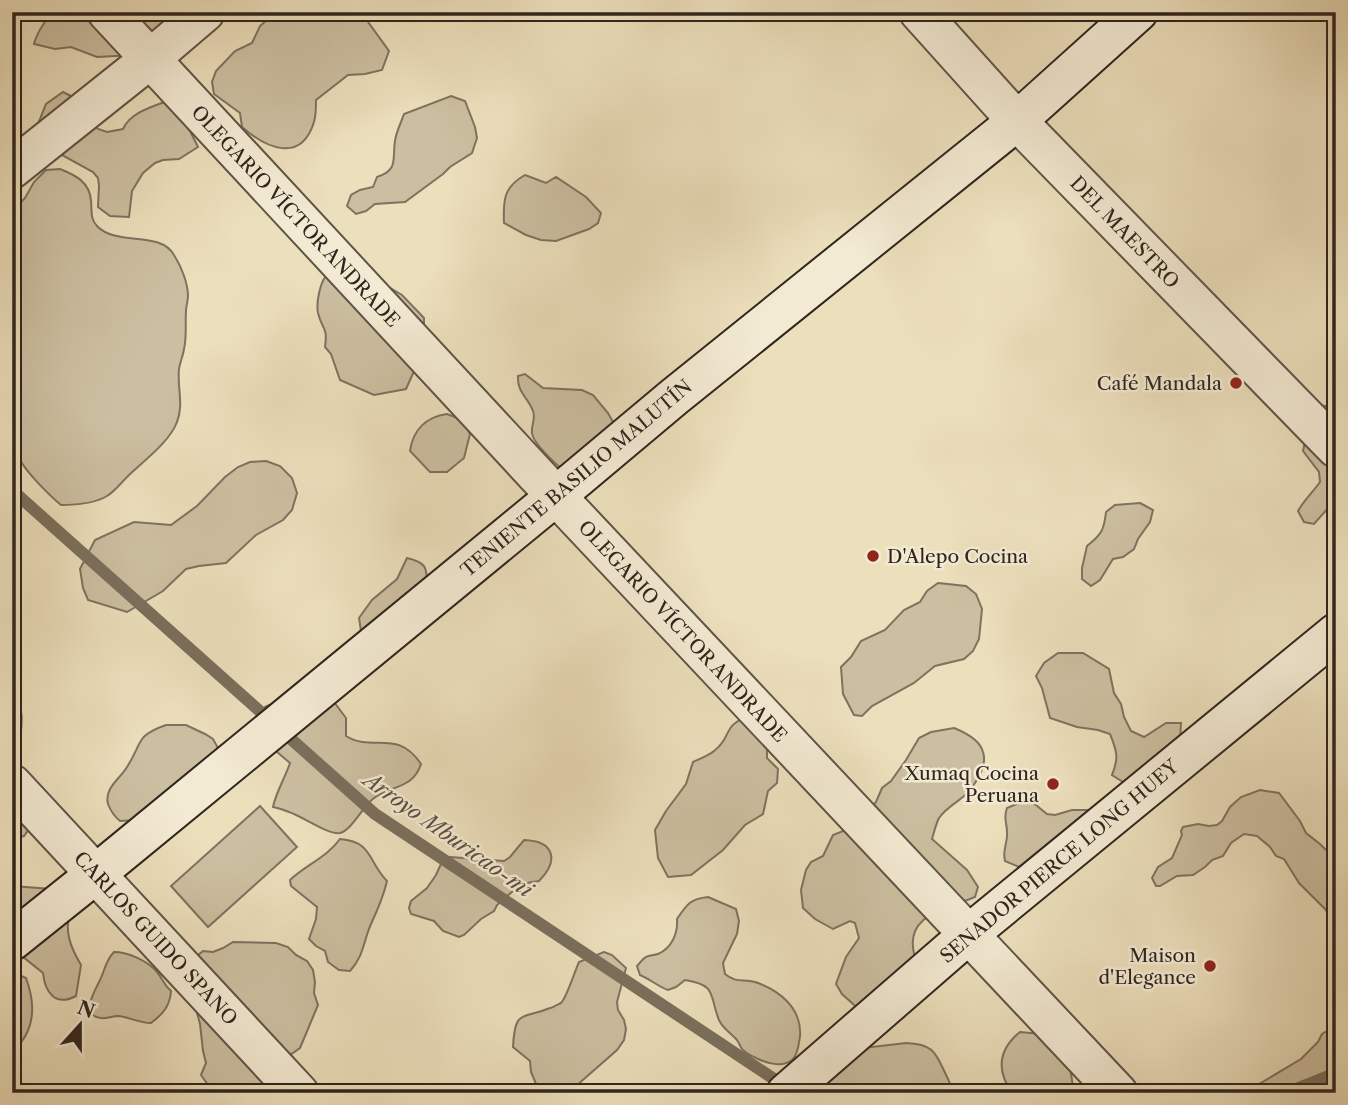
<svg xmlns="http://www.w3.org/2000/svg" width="1348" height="1105" font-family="'Libre Caslon Text',serif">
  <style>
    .green { fill: #ccbfa1; stroke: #7e7260; stroke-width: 2 }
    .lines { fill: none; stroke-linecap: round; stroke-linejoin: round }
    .stream { stroke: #7a6f5c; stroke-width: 12 }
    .street-casing { stroke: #5e5446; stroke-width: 42 }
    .secondary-casing { stroke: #2f251e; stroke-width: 42 }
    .street { stroke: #f3ead3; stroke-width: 38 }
    .secondary { stroke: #f3ead3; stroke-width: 38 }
    .poi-dot { fill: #8f2418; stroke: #f3ead3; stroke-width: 2.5 }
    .labels { text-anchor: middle; stroke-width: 5; stroke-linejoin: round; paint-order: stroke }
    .street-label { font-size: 19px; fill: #2f251e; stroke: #f3ead3 }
    .poi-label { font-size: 19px; fill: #2f251e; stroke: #f3ead3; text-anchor: end }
    .water-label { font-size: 21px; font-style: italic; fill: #5b5042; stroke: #f3ead3 }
  </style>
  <rect width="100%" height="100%" fill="#ecdfbc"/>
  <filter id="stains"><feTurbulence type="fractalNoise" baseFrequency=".00286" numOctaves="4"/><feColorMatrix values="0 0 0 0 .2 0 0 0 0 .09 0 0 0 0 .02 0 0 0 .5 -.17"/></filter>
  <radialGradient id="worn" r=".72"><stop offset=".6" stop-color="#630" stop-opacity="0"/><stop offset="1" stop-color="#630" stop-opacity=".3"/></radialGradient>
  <path class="green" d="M50 12H203L135 55 97 57 71 47 55 49 34 44C38 28 45 25 50 12Z
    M276 12 311 13 369 12 366 19 389 51 382 70 365 74 348 75 316 100C316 107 316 115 314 122 301 164 266 148 242 127L240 113 214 94 212 82 216 71 235 51 252 43 260 26Z
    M63 92 77 99 88 119 98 129 107 132 123 129C130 113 151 107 167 101L184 119 198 147 179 159 163 160 155 163 143 173 132 191 129 217 110 216 98 207 99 186 98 178 93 172 60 154 34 134 46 104Z
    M451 96 465 101 475 127 477 138 472 153 450 167 443 174 405 202 375 204 366 211 356 214 347 206 351 195 360 190 373 187 377 177C399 170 392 159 395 141 396 132 401 123 404 114Z
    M60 169C75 175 90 182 91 201 92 210 90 219 97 226 117 247 160 230 174 255 181 266 188 283 188 296 188 301 186 306 186 311 185 324 187 336 184 349 183 356 180 362 179 369 177 387 184 405 177 422 169 443 142 462 127 477 121 483 114 492 107 496 94 504 76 505 61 505 49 495 25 471 19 458 17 453 16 446 15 441L12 440V212L25 198 34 182 46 170Z
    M525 175 546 183 556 177 586 197 601 213 598 223 589 229 556 241 541 240 526 235 504 223C503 199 504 187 525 175Z
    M328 274 366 284 390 288 402 295 424 318V349L406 389 374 395 340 380 331 354 325 347C328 326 322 330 318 313 316 303 320 280 328 274Z
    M525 374 543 388 582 390 593 395 608 413 613 422 614 432 564 471C555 463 533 444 532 433 531 425 536 419 533 411 528 397 517 393 518 376Z
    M1318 405 1332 407 1336 412V507L1330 506 1314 524 1304 522 1298 511C1304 500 1313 492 1320 482L1319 472 1303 451 1307 432Z
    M447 414 460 419 466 425 470 434 464 458 447 472H430L410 451C413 430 426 417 447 414Z
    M266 461 280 466 292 478 297 493 292 510 283 520 256 535 226 563 199 566 186 569 163 591 127 612 88 600 83 588 80 569 95 540 134 522 171 525 197 506 225 477 238 467 250 462Z
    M1140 503 1153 510 1150 522 1138 539 1134 549 1123 557 1113 559 1100 580 1091 586 1082 579V568L1087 546C1102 534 1104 530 1106 512L1115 505Z
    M407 558C429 563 426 569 428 589L361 631 359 618 372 600 397 579Z
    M938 583 966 586 976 594 982 609 979 639 973 651 964 659 935 666 914 683 872 706 862 716 854 715 843 694 841 667 851 657 861 641 885 630 904 610 920 602 927 591Z
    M1058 653H1083L1109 669 1114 693 1121 704 1124 717 1131 731 1144 737 1166 723H1181L1180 741 1138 777 1123 782 1112 775C1119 758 1117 751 1110 734L1098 730 1077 727 1050 718 1042 688 1036 676 1044 663Z
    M12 694C25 711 22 720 20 740L12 743Z
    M331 698 346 718V736C374 753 397 728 421 764 413 789 392 785 374 798 363 806 352 830 340 833 328 835 302 816 289 812 284 810 279 808 273 807 276 792 285 778 290 763L270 746 263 723 265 707C286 697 309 699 331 698Z
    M750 716 767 748V758L778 769 777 783 768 791 763 814 745 825 723 850 691 875 668 877 658 858 655 830 666 811 686 784 693 762C699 759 708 756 714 751 733 737 721 725 750 716Z
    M166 725H186L205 734 213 739 218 748 220 756 139 820 120 821C114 816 111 812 108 804 104 788 120 779 127 767 143 742 135 736 166 725Z
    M954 728C964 732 980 740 983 752 988 766 974 787 964 796 956 803 945 809 939 818 936 824 934 832 932 839L967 870 978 887 975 897C946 909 902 915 915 957L862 1012 842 994 836 984 846 957 859 938 855 923 850 921 833 929 815 919 803 908 801 890 806 870 811 862 823 856 833 835 856 826 876 802 882 788 891 781 906 760 919 738 931 732Z
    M12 772 31 826 24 836 12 839Z
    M1260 790 1279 793 1300 821 1306 833 1320 844 1336 860V931L1333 921 1325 909 1299 883 1284 859 1276 856 1270 847 1257 836 1244 834 1231 843 1223 856 1212 860 1205 867 1193 875 1177 876 1160 886H1156L1152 878 1158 867 1172 858 1182 835 1181 831 1183 827 1198 824 1209 826 1217 825 1222 821 1230 807 1241 797Z
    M1031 801 1047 814 1055 815 1072 810H1090L1098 812 1024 869 1005 861C1002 850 1008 843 1007 832 1007 822 1003 818 1007 808L1019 803Z
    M260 806 297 847 208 927 171 886Z
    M340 839C373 842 367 860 387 881 383 898 378 909 371 924 363 942 364 956 350 971L339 970 328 962 325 951 316 946 309 939 316 919 317 907 291 886 290 880C306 865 327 857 340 839Z
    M524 840C555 841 559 861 539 881L521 884 497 905 494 911 481 919 464 935 459 937 443 931 434 921 411 914 409 908 411 901 427 888 436 875 441 864 450 857 504 861 510 857Z
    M12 886 52 889 70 912C64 932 71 948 81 965L76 996C55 1007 45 992 43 973L23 957 12 961Z
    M708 897 736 909 739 921 737 934 723 963 725 974C736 983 742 979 755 982 779 990 802 1008 800 1036 799 1043 798 1055 792 1060 782 1068 766 1063 756 1058 751 1056 746 1053 742 1049 741 1048 738 1041 737 1040 731 1033 723 1029 719 1020 709 996 718 985 685 980L676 987 668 990C657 986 650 979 640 975L637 966C640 963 642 959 646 957 648 955 656 955 658 954 672 948 678 933 677 919 687 904 690 899 708 897Z
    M233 942 276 943 288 947 296 955 307 961 313 970 315 982 314 993 318 1005 300 1048 264 1073 262 1093H210L208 1085 201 1075 206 1063 203 1051 200 1024 194 1002 187 964 203 951 213 952 223 948Z
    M114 952C128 952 148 961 157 972 163 979 163 984 171 991 170 1006 163 1014 151 1023 139 1023 129 1017 118 1016 112 1016 106 1019 101 1018 80 1016 94 992 99 982 105 971 105 961 114 952Z
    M604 952 612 955 626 968 617 1002 618 1010 624 1020 626 1029 624 1040 617 1050 568 1093H542L539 1091 531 1072 530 1061 513 1047C515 1009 521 1020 550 1008 552 1008 559 1004 561 1003 566 999 575 971 579 962Z
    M12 972 26 978C36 1005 35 1032 12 1052Z
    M1336 1026V1091L1333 1093H1244L1301 1059 1318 1042 1322 1034Z
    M1020 1032 1051 1035 1070 1067 1074 1093H1012C996 1070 998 1050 1020 1032Z
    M906 1043C935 1044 936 1054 947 1077 950 1083 952 1085 952 1093H797L846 1050Z"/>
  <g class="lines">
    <path class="stream" d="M12 490 375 814 786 1087
      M1286 1093 1336 1073"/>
    <defs>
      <path id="street" d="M107 12 556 496 1118 1093
        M919 12 1017 121 1336 448
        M12 169 150 59 205 12
        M12 784 299 1093"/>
      <path id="secondary" d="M12 941 97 873 556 496 674 397 1017 121 1138 12
        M786 1093 969 934 1336 633"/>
    </defs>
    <use href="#street" class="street-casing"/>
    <use href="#secondary" class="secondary-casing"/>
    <use href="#street" class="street"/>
    <use href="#secondary" class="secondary"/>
  </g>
  <g class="poi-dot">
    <circle cx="1236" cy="383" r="7"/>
    <circle cx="873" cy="556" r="7"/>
    <circle cx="1053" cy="784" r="7"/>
    <circle cx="1210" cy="966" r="7"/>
  </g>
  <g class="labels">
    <g class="street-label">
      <text transform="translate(296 216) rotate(47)" y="7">OLEGARIO VÍCTOR ANDRADE</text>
      <text transform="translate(1125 232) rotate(46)" y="7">DEL MAESTRO</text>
      <text transform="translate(576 478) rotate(-40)" y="7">TENIENTE BASILIO MALUTÍN</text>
      <text transform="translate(683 631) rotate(47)" y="7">OLEGARIO VÍCTOR ANDRADE</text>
      <text transform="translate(1059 861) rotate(-40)" y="7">SENADOR PIERCE LONG HUEY</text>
      <text transform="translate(156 938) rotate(47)" y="7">CARLOS GUIDO SPANO</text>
    </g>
    <g class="poi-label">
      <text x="1222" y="390">Café Mandala</text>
      <text x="887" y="563" text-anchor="start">D'Alepo Cocina</text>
      <text x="1039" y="780">Xumaq Cocina<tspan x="1039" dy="22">Peruana</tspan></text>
      <text x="1196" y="962">Maison<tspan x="1196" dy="22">d'Elegance</tspan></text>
    </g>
    <g class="water-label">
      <text transform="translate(448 835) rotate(35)" y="7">Arroyo Mburicao-mi</text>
    </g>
  </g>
  <rect width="1348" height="1105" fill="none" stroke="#ecdfbc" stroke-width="42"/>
  <rect x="14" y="14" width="1320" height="1077" fill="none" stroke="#2f251e" stroke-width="3.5"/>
  <rect x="21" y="21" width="1306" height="1063" fill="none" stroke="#2f251e" stroke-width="2"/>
  <g transform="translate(80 1025) rotate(21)" stroke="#f3ead3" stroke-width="5" paint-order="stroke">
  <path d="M0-5L12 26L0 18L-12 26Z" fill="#2f251e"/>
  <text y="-10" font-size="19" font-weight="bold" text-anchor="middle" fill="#2f251e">N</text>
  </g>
  <rect width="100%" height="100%" filter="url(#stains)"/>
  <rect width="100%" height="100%" fill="url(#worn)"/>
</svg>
